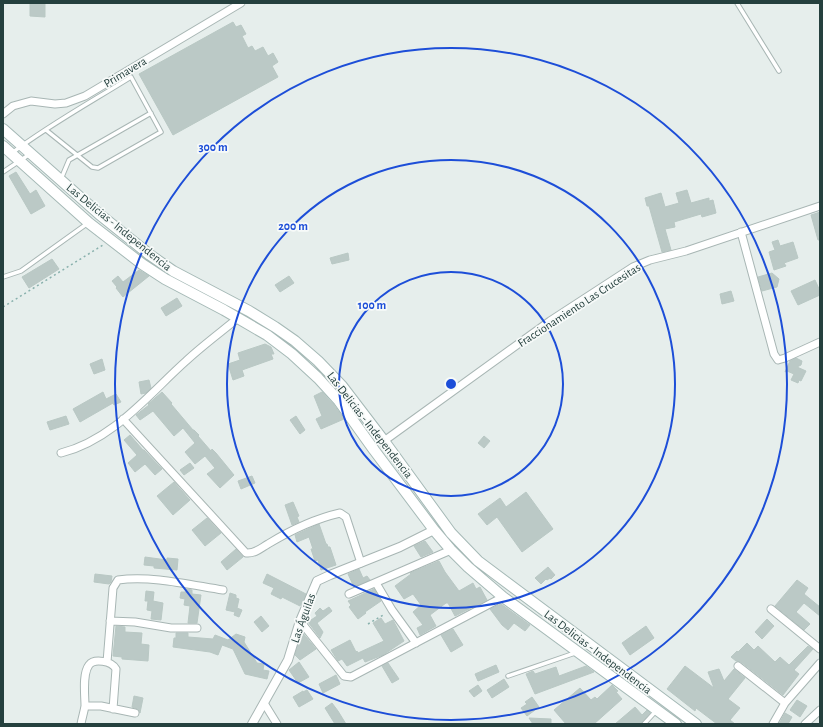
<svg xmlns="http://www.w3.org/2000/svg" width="823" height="727" font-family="'Alegreya Sans',sans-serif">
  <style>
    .building { fill: #bbc9c6; stroke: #b9c8c4 }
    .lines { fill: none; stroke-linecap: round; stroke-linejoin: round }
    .service-casing { stroke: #a8b6b4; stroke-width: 5.5 }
    .minor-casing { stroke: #a8b6b4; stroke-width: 9 }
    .tertiary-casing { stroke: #a8b6b4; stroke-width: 10 }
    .secondary-casing { stroke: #a5b9b6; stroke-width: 12 }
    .path { stroke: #88b0ac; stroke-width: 1.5; stroke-dasharray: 2 3; stroke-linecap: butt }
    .service { stroke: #fff; stroke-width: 3.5 }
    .minor { stroke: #fff; stroke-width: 7 }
    .tertiary { stroke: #fff; stroke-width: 8 }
    .secondary { stroke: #fff; stroke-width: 10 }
    .ring { fill: none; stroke: #1d4ed8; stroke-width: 2 }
    .labels { text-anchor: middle; stroke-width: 3.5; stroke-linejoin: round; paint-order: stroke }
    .street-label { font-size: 12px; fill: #25403e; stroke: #f7faf9 }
    .centre { fill: #1d4ed8; stroke: #f7faf9; stroke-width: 2 }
    .ring-label { font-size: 12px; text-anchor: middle; font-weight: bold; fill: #1d4ed8; stroke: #f7faf9; stroke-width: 3.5; stroke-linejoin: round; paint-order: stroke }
  </style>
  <rect width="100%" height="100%" fill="#e6eeec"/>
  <path class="building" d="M30 3H45V17L30 16Z
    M233 22 236 27 241 25 246 34 242 36 248 48 252 46 255 51 263 47 268 56 273 53 278 62 272 66 278 77 173 135 139 74Z
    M16 172 30 194 36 190 45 206 31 214 9 176Z
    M687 190 691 203 709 198V201L713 200 716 213 702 217 701 214 674 222 675 227 665 229 671 250 662 252 649 206H647L645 198 661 193 665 207 679 203 676 193Z
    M820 212V240H818L811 215Z
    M778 240 780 246 793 242 798 258 784 263 786 266 774 270 769 252 775 250 772 242Z
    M348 253 349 260 332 264 330 258Z
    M52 259 59 269 29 288 22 277Z
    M139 270 149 276 123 297 116 288 117 287 112 281 118 276 123 282Z
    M772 273 779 279 777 287 762 291 758 277Z
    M289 276 294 283 280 292 275 285Z
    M815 280 820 291V295L798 305 791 291Z
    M731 291 734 301 722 304 720 294Z
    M177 298 182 306 166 316 161 308Z
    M265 344 271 347 274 354H271L273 359 242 370 244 376 233 380 228 364 240 360 238 353Z
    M796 358 802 361 801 365 797 367 806 371 801 381 799 380 798 383 791 380 794 374 787 371 785 372 790 361Z
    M102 359 105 370 94 374 90 364Z
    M149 380 151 388 146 393 141 394 139 382Z
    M103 392 106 399 116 394 121 402 114 405 113 403 80 422 73 409Z
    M162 392 172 403 171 404 193 430H194L199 435 198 436 211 451 212 449 216 453 234 475 220 488 207 474 215 468 205 456 195 464 185 452 195 443 183 428 174 436 153 411 140 420 136 415 149 405 148 404Z
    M322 392 334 405 344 419 321 429 316 419 322 416 314 396Z
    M66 416 69 424 50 430 47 422Z
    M296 416 305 430 300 434 290 420Z
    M130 435 143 450H144L162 469 155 475 145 464 135 472 128 463 137 455 124 440Z
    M484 436 490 441 484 448 478 443Z
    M190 463 194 468 184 475 180 470Z
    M252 476 255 483 241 489 238 481Z
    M174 482 190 500 173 515 157 496Z
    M526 492 553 529 522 552 497 517 487 525 478 514 500 498 506 507Z
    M293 502 299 516 297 517 299 522 292 525 285 505Z
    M207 518 221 533 205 546 192 530Z
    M319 524 326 544H327L328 547H330L336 565 321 570 318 560 315 561 311 549H313L309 537 297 542 295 535Z
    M425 541 433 552 421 557 414 546Z
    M236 549 243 557 227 570 221 562Z
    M145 557 167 560V558L178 559 177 570 154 568V566L144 565Z
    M439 561 445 572 459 591 473 583 476 589 480 587 487 600 455 616 448 603H446L430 615 436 626 420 635 417 628 423 625 413 612 421 605 413 594 404 599 395 586 411 574 410 573Z
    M548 567 555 575 551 579 550 578 547 580 546 579 541 584 535 578Z
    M359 569 363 578 367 576 370 580 354 587 348 574Z
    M95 574 112 576 111 582 109 584 94 582Z
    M267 574 306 594 300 606 282 597 281 599 271 594 274 588 263 583Z
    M797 580 808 588 804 594 820 607V616L804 603 796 612 810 624 804 630 775 606Z
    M186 589 192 590V594L201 595 197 623H188L190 606 184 605 185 599 180 598 181 592H186Z
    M374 589 381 601 365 612 366 613 358 619 349 607 351 605 348 601Z
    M146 591 154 592 153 601 163 603 161 620 151 619 152 611 147 610 148 601H145Z
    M230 593 236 595V598L239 599 237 608 242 610 239 617 234 615 235 612 226 610Z
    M501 604 530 625 525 631 514 623 508 630 502 625 490 609Z
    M329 607 332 611 317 623 323 632 320 638 308 622 317 616 315 613 320 608 323 611Z
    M261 616 269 626 262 632 254 622Z
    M381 618 385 624 393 620 404 641 383 655 365 662 363 658 347 666 342 659 338 661 331 650 350 640 356 652 357 651 358 653 384 641 373 623Z
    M767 619 774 626 762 639 755 632Z
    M116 626 125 627V632L142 633 141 644 149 645 148 661 122 659V657L113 656Z
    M646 626 654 638 630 655 622 643Z
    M453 629 463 645 451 652 441 635Z
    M302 632 316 649 300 660 295 655Z
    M176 633H188V637L213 639 215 635 228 640 236 634 245 637 244 642 257 663 264 664 263 670 269 671 267 679 245 674 233 649 222 645 218 655 210 652 173 647 174 638H176Z
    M747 643 754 650 758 646 775 662 780 657 789 665 808 646 813 649 794 670 799 674 783 695 741 662 736 661 731 657 737 651 738 652Z
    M299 662 309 677 298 683 289 670Z
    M388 663 399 679 392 683 382 666Z
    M496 665 499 672 478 681 475 674Z
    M586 666 594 672 535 694 526 674 533 671 535 674 556 667 559 676Z
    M685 666 714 688 708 672 719 669 724 681 734 669 745 678 728 699 740 708 730 720 735 724H717L696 708 695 711 667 689Z
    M336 675 340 684 323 693 319 684Z
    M504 679 509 687 492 698 487 690Z
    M478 685 482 691 474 697 469 691Z
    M612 685 618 691 616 692 622 699 594 724H566L554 710 580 688 591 700 595 697 597 699Z
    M307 690 313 699 299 707 293 697 303 691V692Z
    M134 696 143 698 140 713 138 709 132 707Z
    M532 697 539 707 527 716 521 708 527 704 525 702Z
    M797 700 807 706 800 717 790 710Z
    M332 703 338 711 346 724H335L325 708Z
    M635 707 642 715 647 710 650 713 641 724H615Z
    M785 713 792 717 788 724H779Z
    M529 718 551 719V724H533Z"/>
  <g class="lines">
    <defs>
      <path id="service" d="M737 3 779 71
        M12 153C49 125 91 102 131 77L161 132 98 168 92 167 46 130
        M3 172 30 154
        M61 179 69 160 151 113
        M3 277 21 271 88 223
        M508 676 575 653
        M644 724 656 711"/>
      <path id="minor" d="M3 114 13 106 31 101 55 104 66 103 85 96 241 3
        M741 232 774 354 778 360 785 358 820 342
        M123 419 246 553C255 554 261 548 268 544 291 530 314 519 340 513L346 517 361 563
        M384 441 550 321 633 267 650 260 686 251 820 206
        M61 453C113 440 148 395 186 361 202 346 221 332 238 318
        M376 583 392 610 416 643
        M349 594 451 550
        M771 609 820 649
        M110 621 135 622 171 628H197
        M300 621 344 676 351 677 503 597
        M107 662 113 588 118 580C150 575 191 585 223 590
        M738 666 785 703
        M264 703 277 724
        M85 706H101L135 713
        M81 724C82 718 84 712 85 706 85 695 82 674 89 665 94 658 112 661 116 669L113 709
        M773 724 785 703 820 663
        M805 724 820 710"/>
      <path id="tertiary" d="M252 724 288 660 300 621 317 581 330 575 400 547 434 530"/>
      <path id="secondary" d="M3 129 99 214 150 255 173 271 249 311 275 327 295 341 318 361 342 386 384 441 451 533 478 561 696 724
        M3 146 89 223 142 264 165 279 224 310 267 335 292 354 318 378 339 401 374 450 434 530 451 550 468 567 503 597 676 724"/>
    </defs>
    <use href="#service" class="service-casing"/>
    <use href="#minor" class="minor-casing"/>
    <use href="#tertiary" class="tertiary-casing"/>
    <use href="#secondary" class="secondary-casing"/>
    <path class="path" d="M3 307 103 245
      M368 624 385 614"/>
    <use href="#service" class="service"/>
    <use href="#minor" class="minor"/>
    <use href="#tertiary" class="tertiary"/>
    <use href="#secondary" class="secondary"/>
  </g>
  <g class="ring">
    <circle cx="451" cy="384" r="112"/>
    <circle cx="451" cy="384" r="224"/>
    <circle cx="451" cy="384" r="336"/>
  </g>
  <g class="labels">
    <g class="street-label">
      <text transform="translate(125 72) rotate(-31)" y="4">Primavera</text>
      <text transform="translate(119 227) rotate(39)" y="4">Las Delicias - Independencia</text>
      <text transform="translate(579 305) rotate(-33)" y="4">Fraccionamiento Las Crucesitas</text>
      <text transform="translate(370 425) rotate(52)" y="4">Las Delicias - Independencia</text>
      <text transform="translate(303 618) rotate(-70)" y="4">Las Águilas</text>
      <text transform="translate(598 652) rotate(37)" y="4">Las Delicias - Independencia</text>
    </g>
  </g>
  <circle cx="451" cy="384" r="6" class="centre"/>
  <g class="ring-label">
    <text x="213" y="151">300 m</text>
    <text x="293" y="230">200 m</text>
    <text x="372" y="309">100 m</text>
  </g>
  <rect width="823" height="727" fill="none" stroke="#25403e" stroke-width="8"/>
</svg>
